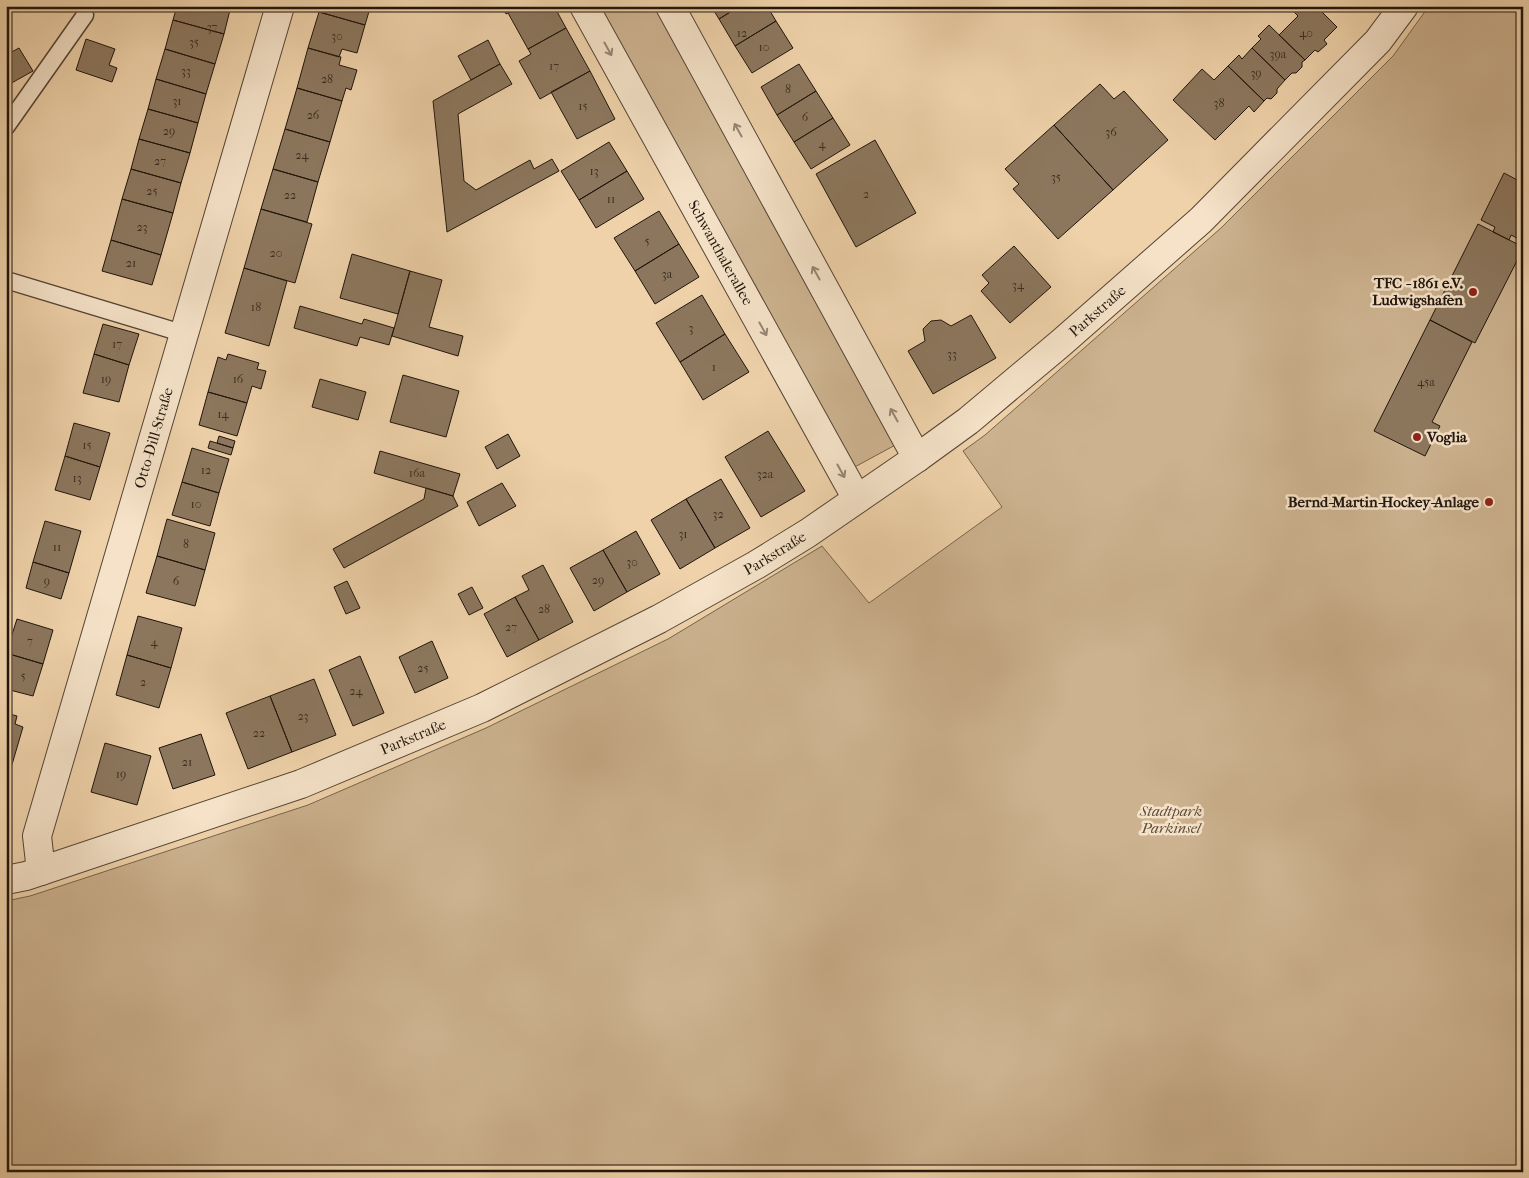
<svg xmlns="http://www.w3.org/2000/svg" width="1529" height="1178" font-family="'IM FELL French Canon',serif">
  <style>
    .green { fill: #ccb28f; stroke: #76644e }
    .building { fill: #8c775e; stroke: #20150c }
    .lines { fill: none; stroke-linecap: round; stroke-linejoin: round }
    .lane-casing { stroke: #544434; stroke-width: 19 }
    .street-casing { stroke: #544434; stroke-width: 30 }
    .lane { stroke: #f5e2c8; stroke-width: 16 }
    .street { stroke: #f5e2c8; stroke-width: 28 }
    .oneway { stroke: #958673 }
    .poi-dot { fill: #8f2418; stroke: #f5e2c8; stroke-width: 2 }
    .labels { text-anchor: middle; stroke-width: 5; stroke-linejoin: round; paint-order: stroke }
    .number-label { font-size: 12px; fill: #3b2e20 }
    .street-label { font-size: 15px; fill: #20150c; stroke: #f5e2c8 }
    .poi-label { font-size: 15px; font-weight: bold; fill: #20150c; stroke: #f5e2c8; text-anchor: end }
    .park-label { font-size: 15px; font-style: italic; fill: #5c4c3a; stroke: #f5e2c8 }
  </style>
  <rect width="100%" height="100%" fill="#efd2aa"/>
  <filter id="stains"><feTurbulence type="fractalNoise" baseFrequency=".004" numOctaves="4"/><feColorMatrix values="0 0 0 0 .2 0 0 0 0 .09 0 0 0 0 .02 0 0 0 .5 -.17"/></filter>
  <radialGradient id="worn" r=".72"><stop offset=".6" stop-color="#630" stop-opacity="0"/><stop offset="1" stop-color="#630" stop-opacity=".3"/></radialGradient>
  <path class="green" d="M595 6H658L899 443 851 469Z
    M1429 6H1523V1172H6V901L30 896 308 805 486 728 668 639 822 546 869 603 1002 507 963 451 985 435 1221 228 1393 56Z"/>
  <path class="building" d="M65 6H79L69 12Z
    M177 6H231L224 34 173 20Z
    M321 6H366L370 8 365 25 319 12Z
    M502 6H520L506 14Z
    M520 6H554L566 28 528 49 508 13Z
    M711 6H740L719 19Z
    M740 6H767L776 21 735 46 719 19Z
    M1288 6H1316L1337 27 1324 40 1327 44 1318 52 1315 50 1305 60 1279 35 1298 16Z
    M1316 6H1328L1322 12Z
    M319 12 365 25 357 53 342 49 339 57 308 48Z
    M173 20 224 34 215 64 165 49Z
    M776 21 793 48 752 73 735 46Z
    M1269 25 1305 60 1302 62V67L1296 73H1292L1285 80 1252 48 1261 39 1258 36Z
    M566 28 590 71 540 99 519 61 531 54 528 49Z
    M86 39 115 49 109 65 117 68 112 82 76 70Z
    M488 40 500 64 471 80 458 56Z
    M19 48 33 71 8 85 6 82V55Z
    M308 48 341 57 339 65 357 70 351 90 346 88 342 101 297 88Z
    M1252 48 1285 80 1277 89V93L1271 99 1267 98 1264 101 1228 66 1239 55 1242 59Z
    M165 49 215 64 206 94 156 79Z
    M500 64 512 84 458 114 464 181 476 190 530 160 534 169 552 159 559 171 447 232 433 101Z
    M799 64 816 91 777 115 761 87Z
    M1228 66 1264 101 1254 112 1249 106 1215 140 1173 100 1202 69 1214 80Z
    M590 71 615 119 577 139 551 92Z
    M156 79 206 94 198 123 148 109Z
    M1100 84 1114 99 1124 91 1168 140 1113 190 1054 125Z
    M297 88 342 101 330 142 285 129Z
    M816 91 833 118 794 142 777 115Z
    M148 109 198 123 190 153 139 139Z
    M833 118 850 145 811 169 794 142Z
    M1054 125 1113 190 1058 239 1013 189 1019 184 1005 169Z
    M285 129 330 142 318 182 273 169Z
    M139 139 190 153 181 183 131 169Z
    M875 140 916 213 856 247 816 174Z
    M609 142 627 171 579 200 561 171Z
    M131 169 181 183 173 213 122 199Z
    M273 169 318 182 307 222 261 209Z
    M627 171 644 199 596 228 579 200Z
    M1504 173 1523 183V241L1511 235 1509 240 1493 232 1495 227 1481 220Z
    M122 199 173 213 161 255 111 240Z
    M261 209 312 224 295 283 244 268Z
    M659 211 679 244 635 271 614 238Z
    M1478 224 1523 247V249L1475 343 1430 320Z
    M111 240 161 255 152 285 102 271Z
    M679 244 699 277 655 304 635 271Z
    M1014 246 1051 287 1010 323 981 291 989 283 982 275Z
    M352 254 410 271 398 314 340 298Z
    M244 268 287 281 269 346 225 333Z
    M410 271 442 280 429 327 463 336 458 356 392 336Z
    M702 295 725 334 680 362 656 323Z
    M300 306 362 324 364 319 394 328 389 345 360 337 357 346 294 328Z
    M971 315 996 358 933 394 908 351 925 341 923 329 931 321 941 320 951 326Z
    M1430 320 1472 342 1432 422 1440 426 1425 456 1374 431Z
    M103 324 139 334 129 365 94 354Z
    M725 334 749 372 703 400 680 362Z
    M94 354 129 365 119 402 83 393Z
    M228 354 259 363 257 369 266 371 261 389 252 386 247 403 208 392 218 357 226 360Z
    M403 375 459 391 446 437 390 422Z
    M320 379 366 392 358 420 312 407Z
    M208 392 247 403 237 436 199 425Z
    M74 423 110 433 100 467 65 456Z
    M768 431 805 491 761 517 725 457Z
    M508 434 520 456 497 469 485 447Z
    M219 436 235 441 233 448 217 443Z
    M210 441 233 448 231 455 208 448Z
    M192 448 229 459 219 493 182 482Z
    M380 451 460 474 453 496 374 473Z
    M65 456 100 467 90 500 55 490Z
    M721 479 750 528 715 548 686 499Z
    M182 482 219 493 210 526 172 515Z
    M502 483 516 506 479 526 467 502Z
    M426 488 453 496 458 506 344 568 333 549 424 499Z
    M686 499 715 548 680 569 651 520Z
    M167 519 215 533 205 570 157 556Z
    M45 521 81 531 69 573 33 562Z
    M636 531 660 574 627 592 603 550Z
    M603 550 627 592 594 611 570 568Z
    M157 556 205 570 195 606 146 593Z
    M33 562 69 573 61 599 26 588Z
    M543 565 573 622 539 640 515 597 529 590 522 576Z
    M347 581 360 608 346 614 334 587Z
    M472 587 483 608 469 615 458 594Z
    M515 597 539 640 507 657 484 614Z
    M138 616 182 628 171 668 127 655Z
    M17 619 53 630 43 664 6 653Z
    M432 641 448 678 415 693 399 657Z
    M6 653 43 664 33 696 6 689Z
    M127 655 171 668 159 708 116 695Z
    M360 656 384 713 353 726 329 670Z
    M314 679 336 735 292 752 270 696Z
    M270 696 292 752 248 769 226 713Z
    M6 713 17 716 15 724 23 727 11 768 6 766Z
    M201 734 215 775 173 789 159 748Z
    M105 743 151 756 137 805 91 792Z"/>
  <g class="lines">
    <defs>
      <path id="lane" d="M6 127 85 15
        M6 280 185 334"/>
      <g id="street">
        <path id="s1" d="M584 6 857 499"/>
        <path d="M670 6 917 458"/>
        <path id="s2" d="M41 871 37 836 280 6"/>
        <path id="s3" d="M6 880 26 876 301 784 482 708 659 619 756 565 808 533 917 458 968 421 1061 343 1201 220 1378 41 1404 6"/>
      </g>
    </defs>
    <use href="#lane" class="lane-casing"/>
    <use href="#street" class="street-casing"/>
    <use href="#lane" class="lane"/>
    <use href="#street" class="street"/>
  </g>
  <defs><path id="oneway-shaft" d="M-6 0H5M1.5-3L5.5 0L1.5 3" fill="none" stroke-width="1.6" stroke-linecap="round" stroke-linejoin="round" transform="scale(1.25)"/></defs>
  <g class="oneway">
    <use href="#oneway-shaft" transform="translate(608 49) rotate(61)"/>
    <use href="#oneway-shaft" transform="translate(738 130) rotate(-119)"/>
    <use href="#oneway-shaft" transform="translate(816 273) rotate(-119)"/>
    <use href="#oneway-shaft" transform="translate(763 329) rotate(61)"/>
    <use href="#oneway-shaft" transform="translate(894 415) rotate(-119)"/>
    <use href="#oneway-shaft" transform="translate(841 471) rotate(61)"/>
  </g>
  <g class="poi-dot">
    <circle cx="1473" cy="292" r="5"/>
    <circle cx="1417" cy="437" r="5"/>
    <circle cx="1489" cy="502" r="5"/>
  </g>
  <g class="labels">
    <g class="number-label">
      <text x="212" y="31">37</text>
      <text x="742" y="37">12</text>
      <text x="1306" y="37">40</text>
      <text x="337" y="40">30</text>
      <text x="194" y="46">35</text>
      <text x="764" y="51">10</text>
      <text x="1278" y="58">39a</text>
      <text x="554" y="70">17</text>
      <text x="186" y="75">33</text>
      <text x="1256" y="77">39</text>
      <text x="327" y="83">28</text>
      <text x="788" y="93">8</text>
      <text x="177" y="105">31</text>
      <text x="1219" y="107">38</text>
      <text x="583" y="110">15</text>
      <text x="313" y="119">26</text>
      <text x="805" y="121">6</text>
      <text x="169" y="135">29</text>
      <text x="1111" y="136">36</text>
      <text x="822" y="148">4</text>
      <text x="302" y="159">24</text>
      <text x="160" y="165">27</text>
      <text x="594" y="175">13</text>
      <text x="1056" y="181">35</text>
      <text x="152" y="195">25</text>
      <text x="866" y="198">2</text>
      <text x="290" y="199">22</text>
      <text x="611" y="203">11</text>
      <text x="142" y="231">23</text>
      <text x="647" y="245">5</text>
      <text x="276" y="257">20</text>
      <text x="131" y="267">21</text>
      <text x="667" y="278">3a</text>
      <text x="1018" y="289">34</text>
      <text x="256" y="311">18</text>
      <text x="691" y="332">3</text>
      <text x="117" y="348">17</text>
      <text x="952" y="358">33</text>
      <text x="714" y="371">1</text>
      <text x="106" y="383">19</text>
      <text x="238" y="383">16</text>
      <text x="1426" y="386">45a</text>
      <text x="223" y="418">14</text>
      <text x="87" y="449">15</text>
      <text x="206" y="474">12</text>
      <text x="417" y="477">16a</text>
      <text x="765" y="478">32a</text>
      <text x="77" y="482">13</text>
      <text x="196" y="508">10</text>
      <text x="718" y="518">32</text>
      <text x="683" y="538">31</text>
      <text x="186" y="548">8</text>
      <text x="57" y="551">11</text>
      <text x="632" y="566">30</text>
      <text x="598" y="584">29</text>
      <text x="47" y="585">9</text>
      <text x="176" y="585">6</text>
      <text x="544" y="613">28</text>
      <text x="511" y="631">27</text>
      <text x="30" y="645">7</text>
      <text x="154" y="646">4</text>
      <text x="423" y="672">25</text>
      <text x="23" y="680">5</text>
      <text x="143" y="686">2</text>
      <text x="356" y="695">24</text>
      <text x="303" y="720">23</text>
      <text x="259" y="737">22</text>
      <text x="187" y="766">21</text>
      <text x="121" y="778">19</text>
    </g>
    <g class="street-label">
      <text dy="5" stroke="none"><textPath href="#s1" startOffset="282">Schwanthalerallee</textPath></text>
      <text dy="5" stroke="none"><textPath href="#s3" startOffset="1242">Parkstraße</textPath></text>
      <text dy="5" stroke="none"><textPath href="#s2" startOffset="450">Otto-Dill-Straße</textPath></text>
      <text dy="5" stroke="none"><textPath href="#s3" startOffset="838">Parkstraße</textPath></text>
      <text dy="5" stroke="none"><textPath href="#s3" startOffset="432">Parkstraße</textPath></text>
    </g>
    <g class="poi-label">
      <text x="1463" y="288">TFC - 1861 e.V.<tspan x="1463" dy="17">Ludwigshafen</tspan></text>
      <text x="1427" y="442" text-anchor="start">Voglia</text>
      <text x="1479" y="507">Bernd-Martin-Hockey-Anlage</text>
    </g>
    <g class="park-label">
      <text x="1171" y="816">Stadtpark<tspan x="1171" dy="17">Parkinsel</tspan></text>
    </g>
  </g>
  <rect width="1529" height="1178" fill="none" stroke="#efd2aa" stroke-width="25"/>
  <rect x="8" y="8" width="1514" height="1163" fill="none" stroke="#20150c" stroke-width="2.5"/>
  <rect x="12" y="12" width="1504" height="1153" fill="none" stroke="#20150c"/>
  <rect width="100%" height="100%" filter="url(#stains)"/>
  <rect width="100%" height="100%" fill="url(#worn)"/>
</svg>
